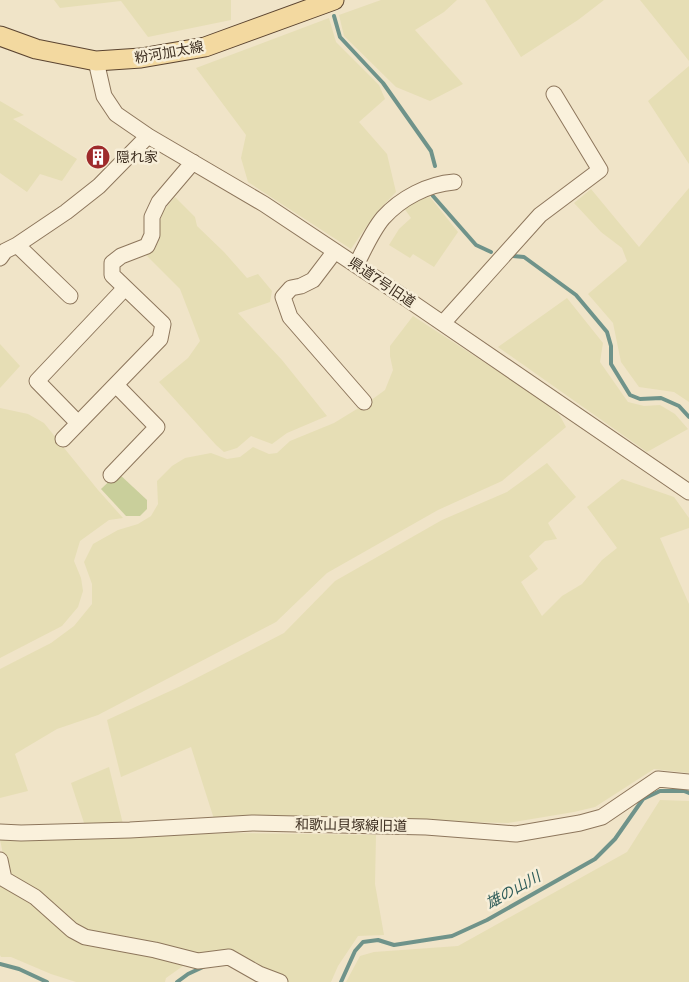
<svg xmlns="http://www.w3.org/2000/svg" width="689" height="982" font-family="Literata,'Noto Sans JP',serif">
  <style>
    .farmland { fill: #e6deb5 }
    .green { fill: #c9cf9b }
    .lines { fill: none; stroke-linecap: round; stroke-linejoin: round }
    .stream { stroke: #6f938a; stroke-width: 4 }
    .minor-casing { stroke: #8d765c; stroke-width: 17 }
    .major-casing { stroke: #5b4430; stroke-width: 21 }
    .minor { stroke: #faf1dc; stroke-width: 15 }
    .major { stroke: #f3d9a0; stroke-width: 19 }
    .labels { text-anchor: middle; stroke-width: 5; stroke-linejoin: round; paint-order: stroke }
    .street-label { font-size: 14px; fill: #3d2e20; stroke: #f7eed8 }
    .poi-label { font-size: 14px; fill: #3d2e20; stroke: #f7eed8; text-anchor: start }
    .water-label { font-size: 15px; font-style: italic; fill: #2f5d5a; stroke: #f7eed8 }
  </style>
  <rect width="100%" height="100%" fill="#f0e4c8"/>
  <path class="farmland" d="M54 0H231V20L148 37 121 1 60 8Z
    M381 0H457L444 12 415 30 463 84 430 101 396 87 344 36 339 15Z
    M485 0H604L578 20 521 57Z
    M640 0H689V61Z
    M329 18 336 42 379 85 385 99 359 122 387 154 396 192 375 214 351 249 248 182 241 158 246 135 196 68Z
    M689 66V164L648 101Z
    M0 101 24 115 13 119 77 159 62 181 40 174 27 192 0 173Z
    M689 188V402L674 392 639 387 621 362 613 323 588 294 627 261 622 248 601 232 574 203 591 189 639 247Z
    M175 197 195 217 197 226 224 252 247 278 258 274 272 291 270 302 238 313 282 360 327 416 287 433 272 444 251 436 237 448 224 452 216 445 159 382 188 358 200 341 180 289 145 254 154 251 160 238 159 225 163 211Z
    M430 197 458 232 434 267 413 254 410 258 389 245 399 229 411 218 404 208 420 199Z
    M567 298 603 343 600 362 628 402 644 406 660 405 675 414 688 429 647 452 498 347Z
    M413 316 550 405 560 416 566 427 502 481 438 510 327 573 276 622 98 715 57 729 15 754 28 791 0 798V669L51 643 74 626 92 604V584L84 562 93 544 118 530 138 524 151 516 158 504 157 481 172 466 185 458 211 453 227 459 240 457 253 447 269 454 277 453 290 441 334 423 370 401 385 390 393 370 390 356V346Z
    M0 344 20 366 0 388Z
    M0 408 28 414 44 423 98 490 123 518 109 520 80 541 74 561 81 578 83 591 78 607 62 626 0 658Z
    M547 463 576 497 548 523 557 539 545 541 529 556 538 569 521 582 542 616 562 596 582 584 602 560 617 548 587 507 622 479 674 497 689 518V528L660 538 689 604V773L654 769 595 807 574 812 508 823 296 818 214 819 191 747 121 777 107 720 181 686 284 633 335 581 442 520 507 492Z
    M109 767 123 824 85 826 71 783Z
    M660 800 689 801V982H346L360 956 374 952 458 946 627 852Z
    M232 833 376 835 375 884 384 935 358 936 338 966 331 982H284L273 974 197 956 166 978 165 982H76L51 974 11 957H1L0 955V886L9 881 0 840Z"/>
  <path class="green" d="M118 473 147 500V509L140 516H126L101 489Z"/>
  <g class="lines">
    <path class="stream" d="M334 16 340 37 383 83 431 151 435 166
      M433 196 476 245 491 252
      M513 256 524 257 576 295 607 332 611 346V364L630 395 640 399 661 398 679 406 689 417
      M0 964 19 969 47 982
      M177 982 188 974 203 967
      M341 982 355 951 363 942 378 940 394 945 452 936 487 920 595 859 615 839 643 799 660 791H684L689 793"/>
    <defs>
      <path id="minor" d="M96 61 104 96 116 114 148 136 264 204 407 299 689 492
        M17 245 70 296
        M335 251 313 280 301 286 291 288 283 297 290 317 364 402
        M0 258 5 251 17 245 66 212 99 186 148 136
        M356 265C364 250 372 231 383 218 401 198 428 184 454 182
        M443 323 540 215 600 170 554 94
        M78 423 37 381 125 288
        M63 439 160 339 163 324 112 275V263L121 256 147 246 152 235V217L159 202 193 162
        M111 475 157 427 116 385
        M0 832 21 833 130 830 252 823 426 827 516 834 580 823 602 817 658 779 689 782
        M0 860 4 879 35 897 72 930 85 937 155 950 198 961 229 957 259 974 280 982"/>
      <path id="major" d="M0 36 36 49 96 61 141 58 205 47 334 0"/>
    </defs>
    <use href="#minor" class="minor-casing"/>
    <use href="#major" class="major-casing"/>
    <use href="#minor" class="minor"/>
    <use href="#major" class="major"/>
  </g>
  <defs>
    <symbol id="building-disc" viewBox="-11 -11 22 22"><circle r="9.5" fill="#9e2a2b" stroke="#f7eed8"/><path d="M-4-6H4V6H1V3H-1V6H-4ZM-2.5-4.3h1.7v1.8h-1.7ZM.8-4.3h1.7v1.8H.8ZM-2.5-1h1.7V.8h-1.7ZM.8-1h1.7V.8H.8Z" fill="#fff"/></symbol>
  </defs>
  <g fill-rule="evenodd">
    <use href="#building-disc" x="84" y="143" width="28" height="28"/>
  </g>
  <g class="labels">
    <g class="street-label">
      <text transform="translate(169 52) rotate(-10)" y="5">粉河加太線</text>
      <text transform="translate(382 282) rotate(34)" y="5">県道7号旧道</text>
      <text transform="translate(351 825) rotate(1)" y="5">和歌山貝塚線旧道</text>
    </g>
    <g class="poi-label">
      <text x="116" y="162">隠れ家</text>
    </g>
    <g class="water-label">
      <text transform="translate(513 890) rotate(-29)" y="5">雄の山川</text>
    </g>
  </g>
</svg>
